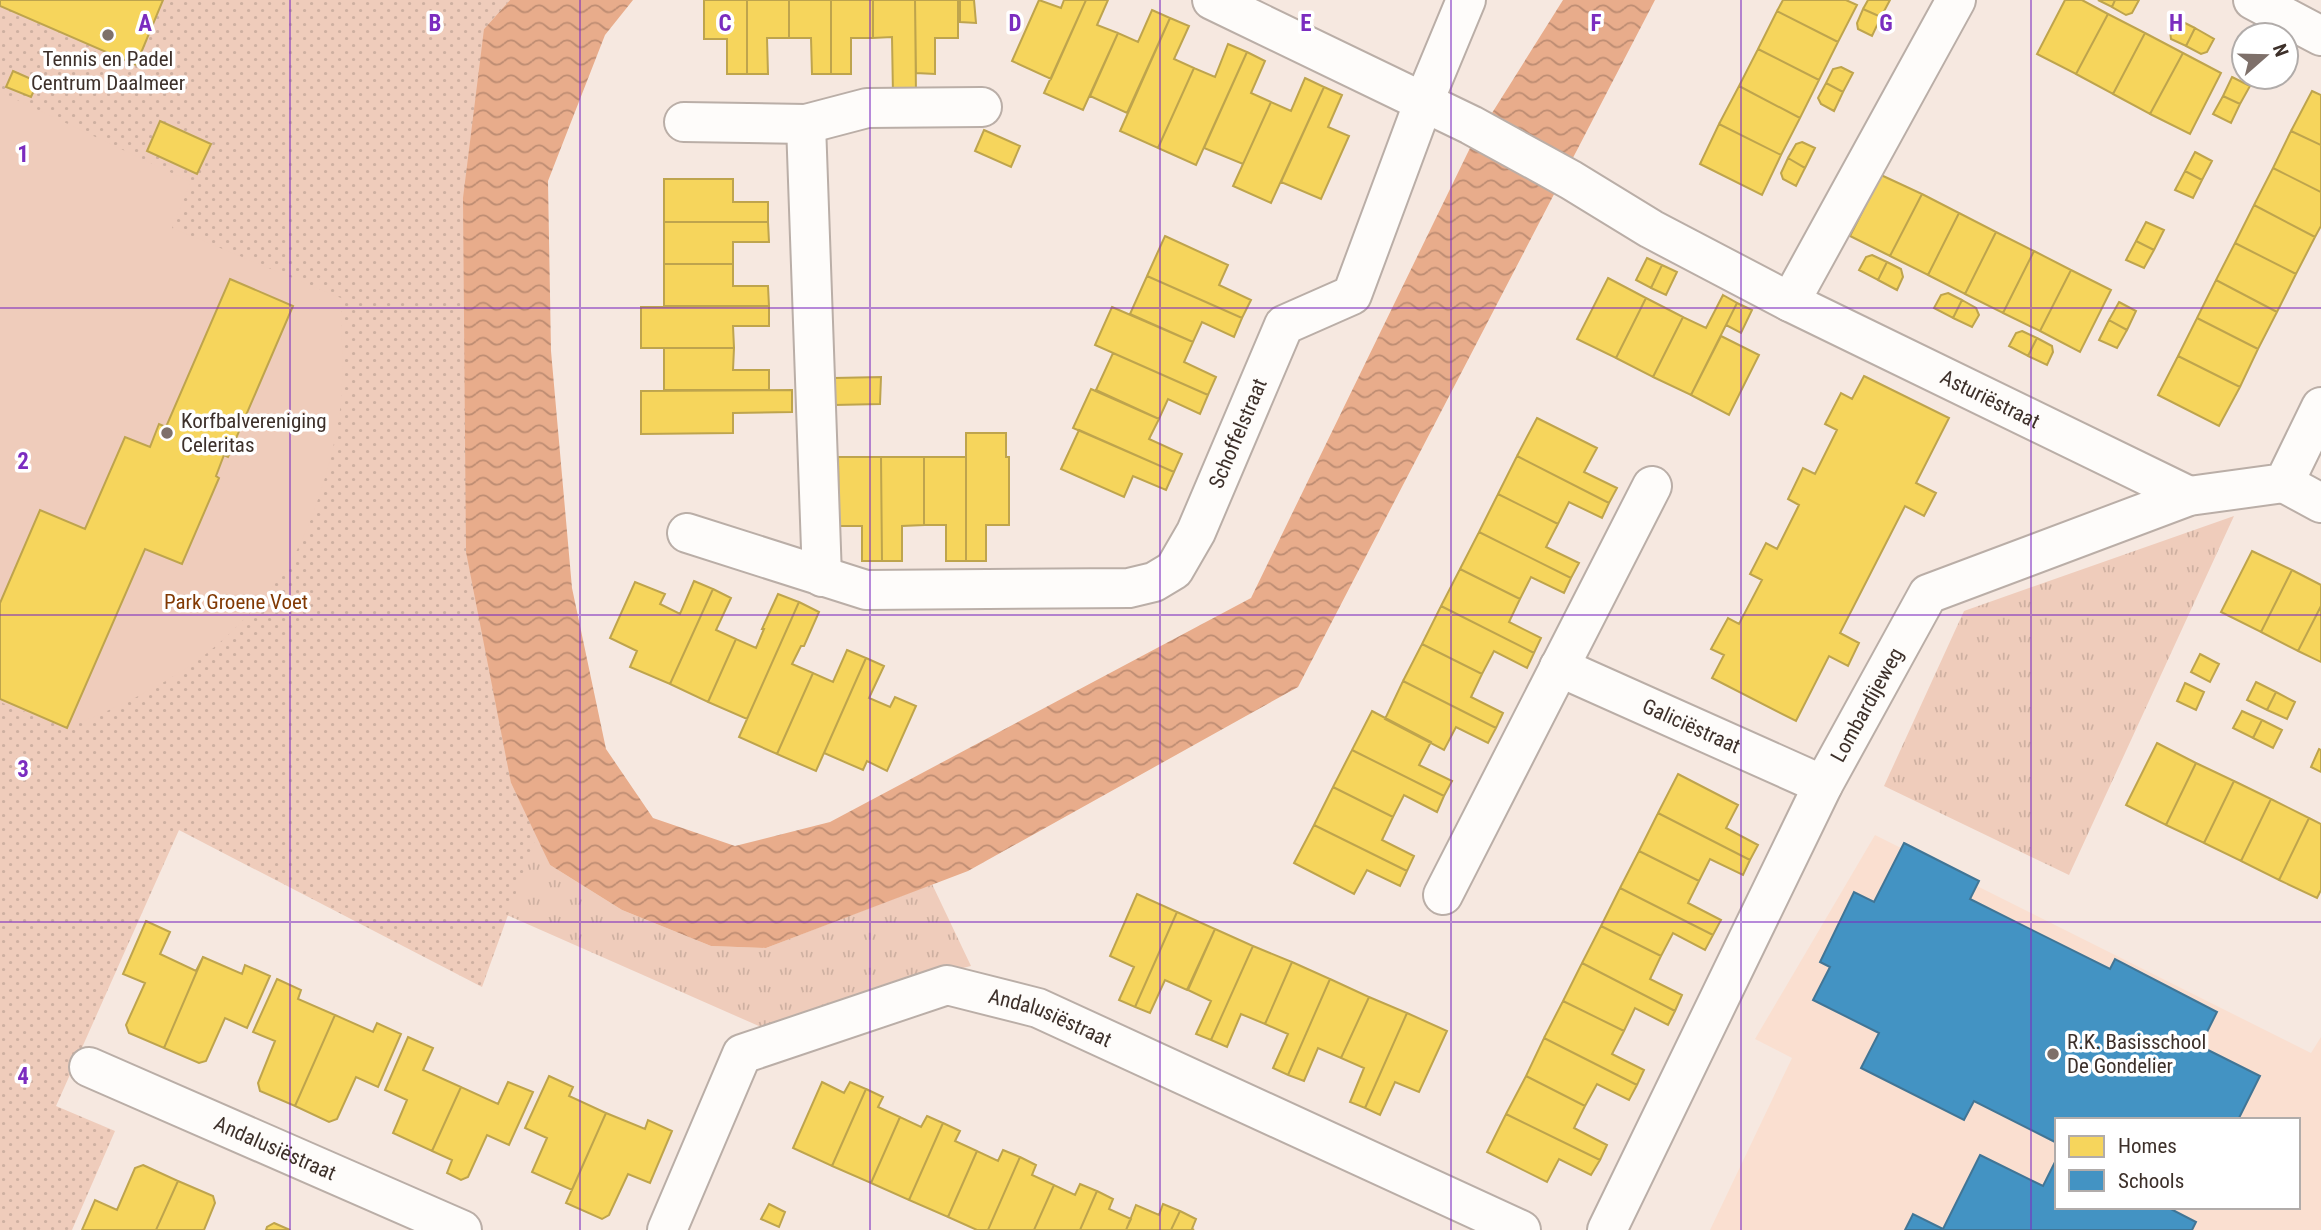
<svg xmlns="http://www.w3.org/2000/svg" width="2321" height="1230" font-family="'Roboto Condensed',sans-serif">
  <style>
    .built { fill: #fadfd0; fill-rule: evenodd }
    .grass { fill: url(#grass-tufts) }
    .park { fill: url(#park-dots) }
    .pitch { fill: #efccbb }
    .water { fill: url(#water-waves) }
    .homes { fill: #f6d55c; stroke: #bea44d; stroke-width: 2 }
    .schools { fill: #4393c3; stroke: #417595; stroke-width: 2 }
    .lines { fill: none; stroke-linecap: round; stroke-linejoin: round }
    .street-casing { stroke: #baaea7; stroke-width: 42 }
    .street { stroke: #fefcfa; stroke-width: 38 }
    .grid { fill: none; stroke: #7b2cbf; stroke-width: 2; stroke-opacity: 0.55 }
    .poi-dot { fill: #7e706a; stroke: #fff; stroke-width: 2.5 }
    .labels { text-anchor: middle; stroke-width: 7; stroke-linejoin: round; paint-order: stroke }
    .poi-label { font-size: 21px; fill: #3d302a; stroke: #fff; text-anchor: start }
    .street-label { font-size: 21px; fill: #3d302a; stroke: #fff }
    .park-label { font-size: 21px; fill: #813903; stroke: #fff }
    .grid-label { font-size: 23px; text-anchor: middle; font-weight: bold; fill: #7b2cbf; stroke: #fff; stroke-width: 7; stroke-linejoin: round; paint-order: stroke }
  </style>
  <defs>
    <pattern id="grass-tufts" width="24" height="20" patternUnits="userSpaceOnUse" patternTransform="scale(1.75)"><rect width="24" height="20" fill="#efccbb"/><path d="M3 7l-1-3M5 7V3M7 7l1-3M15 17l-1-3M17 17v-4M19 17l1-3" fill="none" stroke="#ceb0a1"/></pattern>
    <pattern id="park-dots" width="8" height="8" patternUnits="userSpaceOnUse" patternTransform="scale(1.75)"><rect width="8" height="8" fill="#efccbb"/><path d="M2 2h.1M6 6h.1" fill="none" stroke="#ceb0a1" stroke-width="1.8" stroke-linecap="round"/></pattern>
    <pattern id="water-waves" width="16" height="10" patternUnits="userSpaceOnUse" patternTransform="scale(1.75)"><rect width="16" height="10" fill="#e8ac8b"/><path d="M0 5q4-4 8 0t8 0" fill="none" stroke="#bd8c72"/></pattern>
  </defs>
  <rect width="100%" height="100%" fill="#f6e8e0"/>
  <path class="built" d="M1875 835 2311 1053 2321 1037V1230H1710L1792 1058 1755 1039ZM2057 1120H2298V1207H2057Z"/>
  <path class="grass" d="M2234 516 2069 875 1884 786 1964 611Z
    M404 783 537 835 550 865 622 910 711 946 766 948 932 884 971 966 926 977 786 1038 359 850Z"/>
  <path class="park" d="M0 0H510L484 29 511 783 537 835 482 987 179 830 56 1106 115 1131 72 1230H0Z"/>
  <path class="pitch" d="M0 92 191 182 172 228 341 298C341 331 344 366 341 400 338 443 314 525 290 562 265 601 221 647 182 671 146 694 107 712 67 728L0 702Z"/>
  <path class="water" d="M510 0H633L605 35 548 181 551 351 572 588 606 749 653 818 735 846 830 822 1251 598 1470 148 1563 0H1655L1298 687 968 871 766 948 711 946 622 910 550 865 511 783 466 552 463 198 484 29Z"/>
  <path class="homes" d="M0 0H163L136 65 0 6Z
    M704 0H747V74H727V39H704Z
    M747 0H789V38H767L768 74H747Z
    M789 0H831V74H812L811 38H789Z
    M831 0H873V38H851V74H831Z
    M873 0H915L916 96H893L892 37 873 38Z
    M915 0H958V38H935V74L916 73Z
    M960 0H974L976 23 960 22Z
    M1039 0 1061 8 1064 0H1086L1051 79 1012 61Z
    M1086 0H1108L1097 25 1118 33 1083 110 1044 93Z
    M1783 0H1846L1857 5 1838 42 1777 11Z
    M1868 0H1890L1881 17 1863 9Z
    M2065 0H2082L2108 14 2076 74 2037 54Z
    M2098 0H2115L2112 7Z
    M2115 0H2139L2132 13 2126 15 2112 7Z
    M1863 9 1881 17 1872 36 1858 29 1857 23Z
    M1152 10 1170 18 1127 113 1090 96 1118 33 1138 42Z
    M1777 11 1838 42 1819 80 1758 49Z
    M2108 14 2145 33 2113 94 2076 74Z
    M1170 18 1189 26 1174 59 1194 68 1158 148 1120 131Z
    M2177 19 2195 28 2186 46 2171 39 2170 31Z
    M2195 28 2214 39 2207 52 2201 54 2186 46Z
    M2145 33 2183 53 2150 114 2113 94Z
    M1228 44 1247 52 1196 165 1158 148 1194 68 1215 77Z
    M1758 49 1819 80 1800 118 1739 86Z
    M1247 52 1265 61 1251 93 1271 102 1243 164 1204 148Z
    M2183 53 2221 73 2190 134 2150 114Z
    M1841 67 1853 73 1843 92 1826 83 1833 69Z
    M13 71 38 82 31 97 6 87Z
    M2232 77 2250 86 2240 104 2223 96Z
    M1305 78 1324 87 1271 203 1233 186 1271 102 1291 111Z
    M1826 83 1843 92 1834 111 1821 104 1818 98Z
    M1739 86 1800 118 1781 155 1719 124Z
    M1324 87 1342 95 1328 127 1349 136 1321 199 1281 182Z
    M2312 91 2321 95V145L2291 131Z
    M2223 96 2240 104 2231 123 2213 114Z
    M160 121 211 144 197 174 147 151Z
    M1719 124 1781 155 1762 195 1700 164Z
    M984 130 1020 146 1011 167 975 151Z
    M2291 131 2321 145V192L2273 168Z
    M1802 142 1815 148 1805 168 1788 158 1796 144Z
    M2195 152 2212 161 2202 180 2185 171Z
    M1788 158 1805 168 1796 186 1783 179 1781 173Z
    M2273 168 2321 192V226L2315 237 2254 205Z
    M2185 171 2202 180 2193 198 2175 190Z
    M1881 175 1922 194 1890 256 1850 236Z
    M664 179H733V202H768V222H664Z
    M1922 194 1959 213 1928 275 1890 256Z
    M2254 205 2315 237 2296 274 2235 243Z
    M1959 213 1996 232 1965 294 1928 275Z
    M664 222H768L769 242H733V264H664Z
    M2146 222 2164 230 2154 250 2136 241Z
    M1996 232 2034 251 2003 313 1965 294Z
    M1165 236 1228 265 1219 285 1251 300 1242 318 1147 276Z
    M2136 241 2154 250 2144 268 2126 260Z
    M2235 243 2296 274 2277 312 2216 280Z
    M2034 251 2071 270 2040 331 2003 313Z
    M1872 255 1887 262 1878 280 1859 270 1866 257Z
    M1647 258 1662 265 1651 288 1636 280Z
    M1887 262 1901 269 1903 277 1897 290 1878 280Z
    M664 264H733V286H768L769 306H664Z
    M1662 265 1677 272 1666 295 1651 288Z
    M2071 270 2111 290 2080 352 2040 331Z
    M1147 276 1242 318 1234 337 1202 322 1193 342 1130 314Z
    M1608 278 1646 298 1616 358 1577 339Z
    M230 279 293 306 228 457 224 455 216 476 219 478 182 564 145 549 67 728 0 699V603L40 510 85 529 125 437 150 447 159 424 166 427Z
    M2216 280 2277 312 2258 349 2197 318Z
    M1948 293 1962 300 1953 318 1934 308 1941 295Z
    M1723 295 1737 303 1691 395 1653 377 1683 317 1706 328Z
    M1646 298 1683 317 1653 377 1616 358Z
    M1962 300 1976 308 1979 315 1972 327 1953 318Z
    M2119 302 2136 311 2127 330 2109 320Z
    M1737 303 1752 310 1741 333 1726 325Z
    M769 306V326H733L734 348H641V307Z
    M1112 307 1193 342 1184 362 1216 377 1208 395 1095 345Z
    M2197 318 2258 349 2240 387 2178 356Z
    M2109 320 2127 330 2117 348 2099 340Z
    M2022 331 2037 338 2028 356 2009 346 2016 333Z
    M1721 336 1759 355 1729 415 1691 395Z
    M2037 338 2052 346 2053 352 2047 365 2028 356Z
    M664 348H734L733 370H769V390H664Z
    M1113 353 1208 395 1200 414 1168 399 1159 419 1096 390Z
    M2178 356 2240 387 2219 426 2158 395Z
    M1864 376 1949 418 1916 483 1936 493 1924 516 1905 506 1840 633 1859 643 1848 666 1829 656 1796 721 1712 678 1724 655 1711 649 1728 618 1739 624 1762 580 1750 574 1766 543 1777 549 1799 505 1788 499 1803 468 1815 474 1837 430 1825 424 1841 393 1852 399Z
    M881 377 880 404 834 405V378Z
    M1091 389 1159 419 1149 439 1182 454 1174 472 1073 428Z
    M792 390V412L733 413V433L641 434V391Z
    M1537 418 1597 448 1584 472 1617 488 1609 503 1517 456Z
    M1079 430 1174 472 1166 490 1133 476 1124 497 1061 469Z
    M966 433H1006V457H1009V525H986V561H966Z
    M1517 456 1609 503 1602 518 1569 502 1558 524 1498 494Z
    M838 457H881L882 561H862V526H839Z
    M881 457H924V525L902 526V561H882Z
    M924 457H966V561H946V525H924Z
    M1498 494 1558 524 1546 547 1579 563 1571 578 1479 532Z
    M1479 532 1571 578 1564 593 1531 577 1520 599 1460 569Z
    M2252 551 2292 570 2261 632 2221 612Z
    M1460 569 1520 599 1509 622 1541 638 1534 653 1441 606Z
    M2292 570 2321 585V606L2298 651 2261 632Z
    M694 581 713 589 670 684 630 667 637 651 610 638 635 582 665 594 660 604 680 614Z
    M713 589 731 598 716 630 736 639 708 702 670 684Z
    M778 594 799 602 747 719 708 702 736 639 756 648 764 629H762Z
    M799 602 819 612 804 646H801L792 664 813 673 777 754 739 737Z
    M1441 606 1534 653 1527 668 1494 651 1482 674 1422 644Z
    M2321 606V662L2298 651Z
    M1422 644 1482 674 1471 697 1503 713 1496 728 1403 681Z
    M847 650 866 658 816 771 777 754 813 673 833 682Z
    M2200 654 2219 664 2210 682 2191 672Z
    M866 658 884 666 869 698 890 707 895 697 916 706 887 771 867 761 863 770 824 753Z
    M1403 681 1496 728 1488 743 1456 727 1444 750 1385 719Z
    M2256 682 2276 692 2267 710 2247 700Z
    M2185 683 2204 692 2196 710 2177 701Z
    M2276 692 2295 702 2287 719 2267 710Z
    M1372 711 1431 742 1419 765 1452 781 1444 796 1352 750Z
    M2242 711 2262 720 2253 738 2233 728Z
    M2262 720 2282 730 2273 748 2253 738Z
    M2157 743 2196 763 2166 825 2126 805Z
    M2319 749 2321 750V772L2311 767Z
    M1352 750 1444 796 1437 812 1404 795 1393 817 1333 787Z
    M2196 763 2234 781 2204 843 2166 825Z
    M1678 774 1738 805 1726 828 1758 845 1750 860 1658 813Z
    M2234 781 2271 799 2241 861 2204 843Z
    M1333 787 1393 817 1382 840 1414 856 1407 871 1314 825Z
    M2271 799 2309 818 2279 880 2241 861Z
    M1658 813 1750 860 1743 875 1710 859 1699 881 1639 851Z
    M2309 818 2321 824V890L2317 898 2279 880Z
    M1314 825 1407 871 1400 886 1367 870 1354 894 1294 863Z
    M1639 851 1699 881 1688 903 1721 920 1713 935 1620 888Z
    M1620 888 1713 935 1705 950 1673 933 1661 956 1601 926Z
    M1137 894 1177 912 1135 1007 1119 1000 1134 967 1110 956Z
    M1177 912 1215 929 1187 990 1165 980 1150 1013 1135 1007Z
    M146 921 170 932 160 954 196 971 203 957 164 1048 129 1033 126 1025 145 983 123 974Z
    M1601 926 1661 956 1650 979 1682 995 1675 1011 1582 963Z
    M1215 929 1253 946 1211 1040 1196 1034 1211 1001 1188 990Z
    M1253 946 1292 962 1265 1024 1241 1014 1227 1047 1211 1040Z
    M203 957 242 974 245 965 270 976 247 1028 225 1018 206 1061 199 1063 164 1048Z
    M1292 962 1330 979 1288 1075 1273 1068 1288 1034 1265 1024Z
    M1582 963 1675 1011 1668 1025 1635 1008 1624 1031 1563 1001Z
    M277 979 301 990 298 999 335 1015 295 1106 260 1091 258 1083 275 1041 253 1032Z
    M1330 979 1369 997 1341 1058 1318 1048 1304 1081 1288 1075Z
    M1369 997 1407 1013 1365 1108 1350 1102 1364 1068 1341 1058Z
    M1563 1001 1624 1031 1612 1054 1644 1070 1637 1085 1544 1038Z
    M1407 1013 1447 1031 1419 1092 1395 1082 1380 1115 1365 1108Z
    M335 1015 373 1032 377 1023 401 1034 378 1087 356 1077 337 1119 329 1122 295 1106Z
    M408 1037 433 1048 423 1070 461 1087 432 1151 393 1133 407 1100 385 1090Z
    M1544 1038 1637 1085 1629 1100 1597 1084 1585 1106 1526 1076Z
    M549 1076 573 1087 569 1096 606 1113 572 1190 532 1172 547 1138 525 1128Z
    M1526 1076 1585 1106 1574 1128 1607 1145 1600 1160 1506 1114Z
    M508 1082 533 1092 509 1145 487 1135 468 1177 461 1180 447 1173 452 1160 432 1151 461 1087 498 1104Z
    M822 1082 844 1093 850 1082 866 1089 832 1166 793 1148Z
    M866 1089 883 1097 878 1107 900 1117 871 1183 832 1166Z
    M606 1113 645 1129 648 1120 672 1131 650 1183 628 1174 609 1215 602 1219 566 1203Z
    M1506 1114 1600 1160 1591 1175 1559 1159 1547 1182 1487 1152Z
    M927 1116 943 1123 909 1200 871 1183 900 1117 921 1127Z
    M943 1123 960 1131 955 1141 977 1151 948 1217 909 1200Z
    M1003 1150 1020 1157 988 1230H977L948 1217 977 1151 998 1161Z
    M1020 1157 1036 1165 1032 1175 1054 1185 1034 1230H988Z
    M143 1165 178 1181 156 1230H82L95 1200 117 1210 135 1168Z
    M178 1181 213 1196 215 1203 204 1230H156Z
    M1080 1184 1097 1191 1080 1230H1034L1054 1185 1075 1195Z
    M1097 1191 1113 1199 1109 1209 1131 1219 1126 1230H1080Z
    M769 1204 785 1212 779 1227 761 1219Z
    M1163 1204 1180 1211 1171 1230H1126L1136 1205 1159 1215Z
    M1180 1211 1196 1219 1192 1229 1194 1230H1171Z
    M274 1223 290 1230H266L267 1227Z"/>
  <path class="schools" d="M1904 843 1979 881 1970 899 2110 969 2115 959 2217 1012 2200 1046 2260 1076 2238 1120H2057V1143L1974 1101 1964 1120 1861 1068 1879 1033 1813 1000 1830 967 1820 962 1854 892 1874 902Z
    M1980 1155 2043 1186 2057 1158V1207H2167L2196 1222 2192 1230H1905L1913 1214 1943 1229Z"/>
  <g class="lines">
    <defs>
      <g id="street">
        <path id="s1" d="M1212 0 1471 125 1571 180 1651 229 1790 302 2189 496"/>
        <path d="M2253 0 2321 36"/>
        <path d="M684 122 806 124 867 108 982 107"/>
        <path d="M806 124 822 577"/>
        <path d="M1790 302 1956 0"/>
        <path d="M2284 483 2321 503"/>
        <path id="s2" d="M687 533 866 590 1129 588 1154 582 1174 570 1196 532 1284 325 1352 295 1424 101 1466 0"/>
        <path id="s3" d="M1559 667 1823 785"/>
        <path d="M1443 895 1652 486"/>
        <path id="s4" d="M89 1067 462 1230"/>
        <path id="s5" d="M667 1230 742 1054 947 985 1038 1008 1521 1230"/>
        <path id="s6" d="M1607 1230 1823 785 1928 594 2189 496 2284 483 2321 407"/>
      </g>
    </defs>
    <use href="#street" class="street-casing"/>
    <use href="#street" class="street"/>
  </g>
  <path class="grid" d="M290 0V1230M580 0V1230M870 0V1230M1160 0V1230M1451 0V1230M1741 0V1230M2031 0V1230M0 308H2321M0 615H2321M0 922H2321"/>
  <g class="poi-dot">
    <circle cx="108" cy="35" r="7"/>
    <circle cx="167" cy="433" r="7"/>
    <circle cx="2053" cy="1054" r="7"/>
  </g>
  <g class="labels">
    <g class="poi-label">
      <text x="108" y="66" text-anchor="middle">Tennis en Padel<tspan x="108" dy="24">Centrum Daalmeer</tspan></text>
      <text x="181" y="428">Korfbalvereniging<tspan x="181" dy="24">Celeritas</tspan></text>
      <text x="2067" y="1049">R.K. Basisschool<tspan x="2067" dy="24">De Gondelier</tspan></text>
    </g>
    <g class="street-label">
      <text dy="7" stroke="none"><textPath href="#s1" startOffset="875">Asturiëstraat</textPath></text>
      <text dy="7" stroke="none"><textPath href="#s2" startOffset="651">Schoffelstraat</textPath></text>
      <text dy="7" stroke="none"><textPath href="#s6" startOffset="586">Lombardijeweg</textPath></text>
      <text dy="7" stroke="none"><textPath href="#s3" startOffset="145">Galiciëstraat</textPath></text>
      <text dy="7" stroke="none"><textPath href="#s5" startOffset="516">Andalusiëstraat</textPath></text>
      <text dy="7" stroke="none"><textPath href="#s4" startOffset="203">Andalusiëstraat</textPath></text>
    </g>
    <g class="park-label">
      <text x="236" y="609">Park Groene Voet</text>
    </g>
  </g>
  <g class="grid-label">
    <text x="145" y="31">A</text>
    <text x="435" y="31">B</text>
    <text x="725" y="31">C</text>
    <text x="1015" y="31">D</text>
    <text x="1306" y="31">E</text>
    <text x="1596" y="31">F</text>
    <text x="1886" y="31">G</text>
    <text x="2176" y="31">H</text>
    <text x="23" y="162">1</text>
    <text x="23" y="469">2</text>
    <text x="23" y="777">3</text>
    <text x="23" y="1084">4</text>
  </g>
  <rect x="2055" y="1118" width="245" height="91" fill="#ffffff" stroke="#b1acaa" stroke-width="2"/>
  <rect x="2069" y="1136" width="35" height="21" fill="#f6d55c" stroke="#b1acaa" stroke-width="2"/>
  <text x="2118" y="1153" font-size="21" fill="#3d302a">Homes</text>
  <rect x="2069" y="1170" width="35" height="21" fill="#4393c3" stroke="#b1acaa" stroke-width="2"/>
  <text x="2118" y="1188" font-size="21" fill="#3d302a">Schools</text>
  <g transform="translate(2265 56) rotate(70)"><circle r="33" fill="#ffffff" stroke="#b1acaa" stroke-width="2"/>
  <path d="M0-5L12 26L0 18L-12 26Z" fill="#7e706a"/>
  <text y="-10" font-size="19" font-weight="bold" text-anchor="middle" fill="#3d302a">N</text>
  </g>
</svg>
